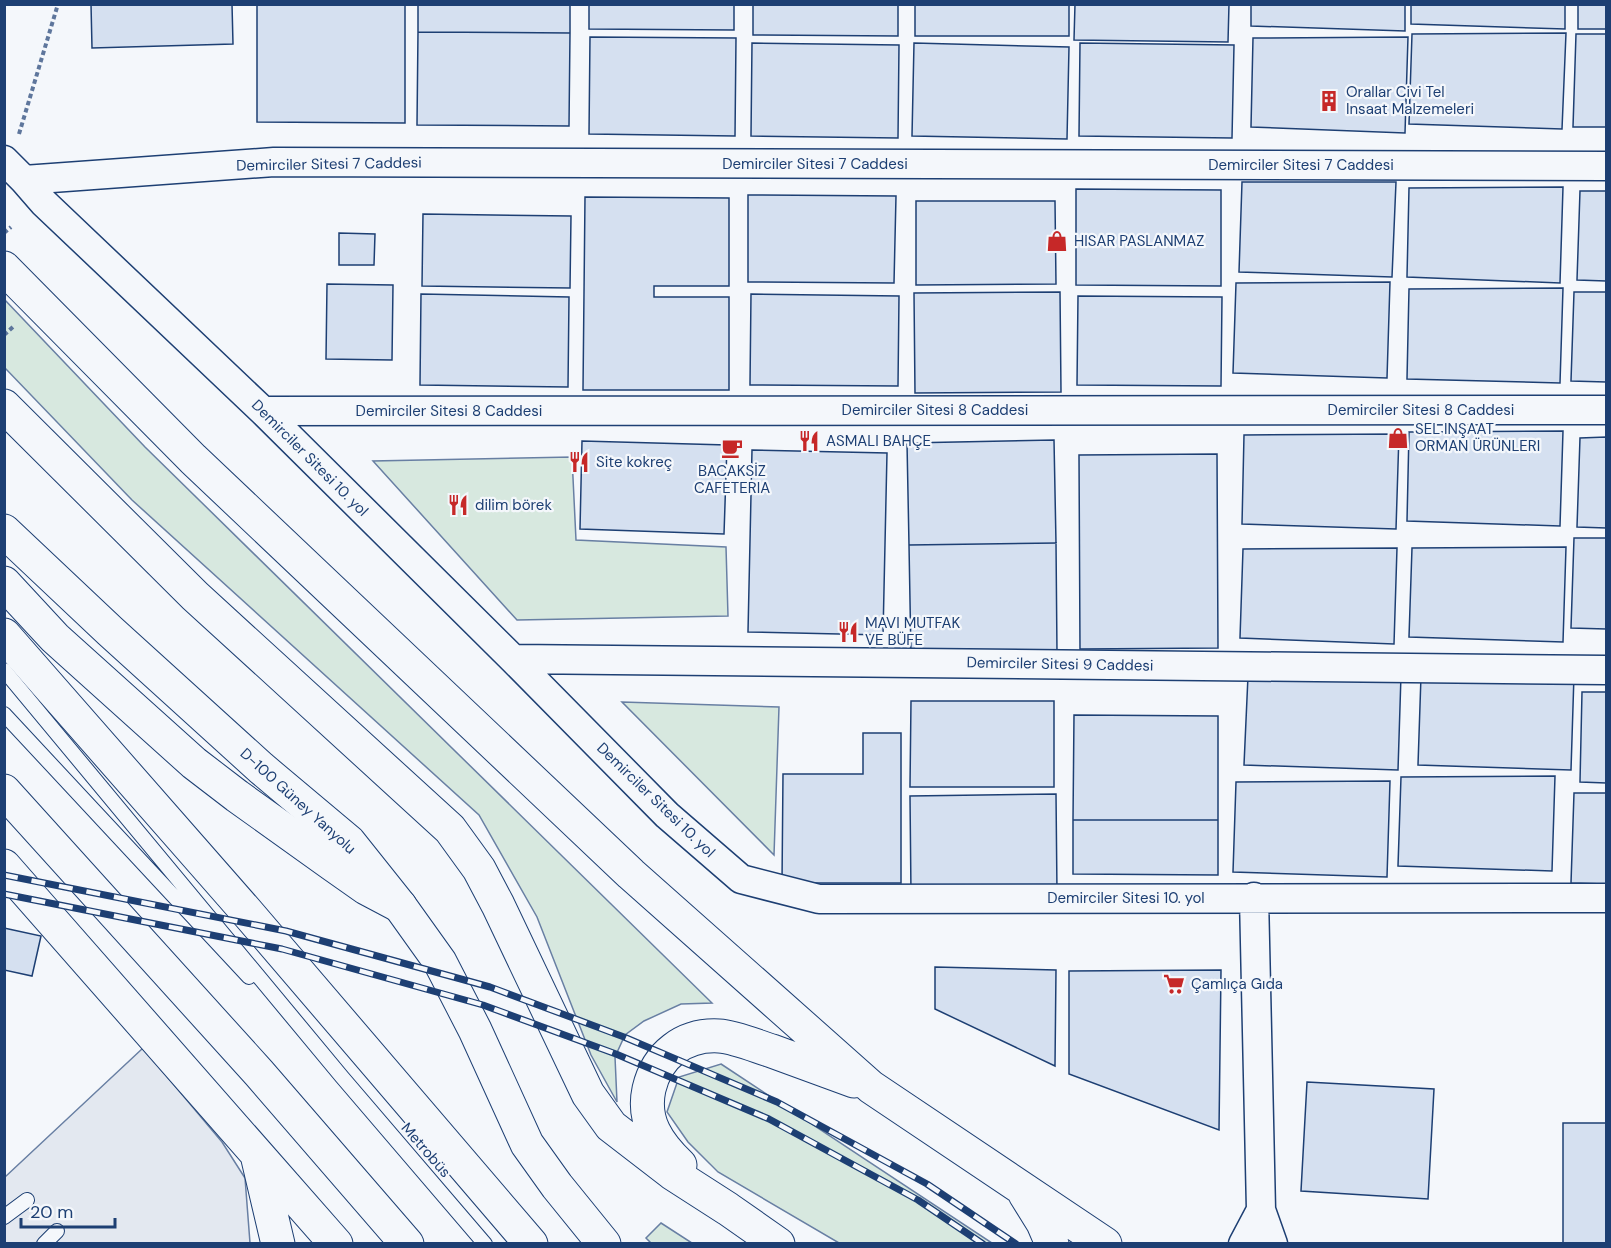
<svg xmlns="http://www.w3.org/2000/svg" width="1611" height="1248" font-family="'DM Sans',sans-serif">
  <style>
    .green { fill: #d7e8df; stroke: #687fa3; stroke-width: 1.5 }
    .parking { fill: #e3e8f0; stroke: #687fa3; stroke-width: 1.5 }
    .building { fill: #d5e0f0; stroke: #1d3f73; stroke-width: 1.5 }
    .lines { fill: none; stroke-linecap: round; stroke-linejoin: round }
    .lane-casing { stroke: #1d3f73; stroke-width: 16 }
    .street-casing { stroke: #1d3f73; stroke-width: 31 }
    .secondary-casing { stroke: #1d3f73; stroke-width: 35 }
    .primary-casing { stroke: #1d3f73; stroke-width: 35 }
    .highway-casing { stroke: #1d3f73; stroke-width: 35 }
    .path { stroke: #5e769c; stroke-width: 4; stroke-dasharray: 4.5 3; stroke-linecap: butt }
    .lane { stroke: #f4f7fb; stroke-width: 14 }
    .street { stroke: #f4f7fb; stroke-width: 28 }
    .secondary { stroke: #f4f7fb; stroke-width: 33 }
    .primary { stroke: #f4f7fb; stroke-width: 33 }
    .highway { stroke: #f4f7fb; stroke-width: 33 }
    .rail-casing { stroke: #1d3f73; stroke-width: 7 }
    .rail { stroke: #f4f7fb; stroke-width: 4.5; stroke-dasharray: 14; stroke-linecap: butt }
    .labels { text-anchor: middle; stroke-width: 4.5; stroke-linejoin: round; paint-order: stroke }
    .poi-label { font-size: 15px; fill: #1d3f73; stroke: #f4f7fb; text-anchor: start }
    .street-label { font-size: 15px; fill: #1d3f73; stroke: #f4f7fb }
  </style>
  <rect width="100%" height="100%" fill="#f4f7fb"/>
  <path class="green" d="M4 299 145 447 712 1003 681 1004 644 1021 625 1035 615 1057 617 1102 591 1055 537 917 479 815 132 500 5 368Z
    M572 457 576 540 726 547 728 616 517 620 373 461Z
    M622 702 779 707 774 855Z
    M721 1064 992 1243H839L718 1172 688 1142 667 1112 679 1077Z
    M661 1223 692 1243H651L646 1238Z"/>
  <path class="parking" d="M143 1048 222 1142 245 1178 250 1243 5 1244V1177Z"/>
  <path class="building" d="M91 4H232L233 44 92 48Z
    M257 4H405V123L257 122Z
    M418 4H570V33L418 32Z
    M589 4H734V30L589 29Z
    M753 4H898V36L753 35Z
    M915 4H1069V36H915Z
    M1075 4H1229L1228 42 1074 40Z
    M1251 4H1405V31L1251 26Z
    M1411 4H1565V29L1411 24Z
    M1578 4H1606V29H1578Z
    M418 32 570 33 569 126 417 125Z
    M1566 33 1562 129 1409 124 1412 34Z
    M1576 34H1606V127H1573Z
    M590 37 736 38 735 136 589 134Z
    M1408 37 1405 133 1251 127 1253 38Z
    M752 43 899 45 898 138 751 136Z
    M914 43 1069 47 1067 139 912 136Z
    M1080 43 1234 45 1232 138 1079 136Z
    M1242 182H1396L1392 277 1239 272Z
    M1563 187 1560 283 1407 277 1409 188Z
    M1076 189 1221 190V286L1076 285Z
    M1580 191H1606V281L1577 280Z
    M748 195 896 196 894 283 748 282Z
    M585 197 729 198V286H654V297H729V390H583Z
    M916 201H1055L1056 284 916 285Z
    M423 214 571 216 570 288 422 286Z
    M339 233 375 234 374 265H339Z
    M1390 282 1387 378 1233 373 1236 283Z
    M327 284 393 285 392 360 326 359Z
    M1563 288 1560 383 1407 379 1409 289Z
    M1060 292 1061 392 915 393 914 293Z
    M1574 292H1606V382L1571 381Z
    M421 294 569 297 568 387 420 385Z
    M751 294 899 296 898 386 750 385Z
    M1078 296 1222 297 1221 386 1077 385Z
    M1563 431 1560 526 1407 521 1409 432Z
    M1399 434 1396 529 1242 524 1244 435Z
    M1606 437V528L1577 527 1580 438Z
    M1054 440 1056 543 909 545 907 443Z
    M582 441 727 445 724 534 580 529Z
    M752 450 887 453 883 635 748 632Z
    M1217 454 1218 648 1080 649 1079 455Z
    M1574 538H1606V629L1571 628Z
    M1056 543 1057 653 911 656 909 545Z
    M1566 547 1563 642 1409 637 1412 548Z
    M1397 548 1394 644 1240 638 1243 549Z
    M1401 675 1398 770 1244 765 1248 676Z
    M1574 675 1571 770 1418 765 1421 676Z
    M1582 692H1606V783L1580 782Z
    M911 701H1054V787H910Z
    M1074 715 1218 716V820H1073Z
    M863 733H901V883H782L783 774H863Z
    M1555 776 1552 871 1398 866 1401 777Z
    M1390 781 1387 877 1233 872 1236 782Z
    M1574 793H1606V884L1571 883Z
    M1056 794 1057 893 911 894 910 796Z
    M1073 820H1218V875L1073 874Z
    M4 928 41 936 32 976 4 970Z
    M935 967 1056 970 1055 1066 935 1009Z
    M1221 970 1219 1130 1069 1074V971Z
    M1307 1082 1434 1089 1428 1199 1301 1191Z
    M1563 1123H1606V1244H1563Z"/>
  <g class="lines">
    <defs>
      <path id="lane" d="M4 670 342 1077 485 1244
        M4 714 249 977
        M4 1217 27 1200
        M44 1244 57 1231"/>
      <path id="street" d="M4 160 24 180 44 203 263 411 513 659 667 815 741 879 819 899 1606 898
        M24 180 274 162 1606 166
        M263 411 1606 410
        M513 659 1606 670
        M1254 897 1261 1210 1273 1244
        M1243 1244 1261 1210"/>
      <path id="secondary" d="M4 268 193 459 631 874 871 1087 1105 1244
        M4 406 195 596 450 829 479 869 498 905 588 1094 611 1126 672 1173 728 1209 778 1244
        M680 1165C658 1144 642 1121 649 1089 657 1055 684 1034 719 1036 735 1037 756 1046 772 1051 799 1061 826 1071 854 1081
        M1025 1194 1043 1223 1052 1244"/>
      <path id="primary" d="M4 531 110 631 261 768 349 842 400 906 440 962 475 1030 527 1144 557 1186 604 1244
        M4 866 336 1244
        M258 1159 278 1244"/>
      <path id="highway" d="M4 583 55 638 194 763 237 796 332 864 366 888 400 906
        M4 635 246 911 531 1244
        M4 791 259 1073 407 1244"/>
    </defs>
    <use href="#lane" class="lane-casing"/>
    <use href="#street" class="street-casing"/>
    <use href="#secondary" class="secondary-casing"/>
    <use href="#primary" class="primary-casing"/>
    <use href="#highway" class="highway-casing"/>
    <path class="path" d="M19 134 58 4
      M4 233 11 227
      M4 335 15 325"/>
    <use href="#lane" class="lane"/>
    <use href="#street" class="street"/>
    <use href="#secondary" class="secondary"/>
    <use href="#primary" class="primary"/>
    <use href="#highway" class="highway"/>
    <defs>
      <path id="rail" d="M4 875 286 931 490 987 624 1037 777 1102 927 1184 1016 1244
        M4 894 282 949 483 1005 616 1054 769 1119 918 1200 983 1244"/>
    </defs>
    <use href="#rail" class="rail-casing"/>
    <use href="#rail" class="rail"/>
  </g>
  <defs>
    <symbol id="building-bare" viewBox="-9 -9 18 18"><path d="M-4-6H4V6H1V3H-1V6H-4ZM-2.5-4.3h1.7v1.8h-1.7ZM.8-4.3h1.7v1.8H.8ZM-2.5-1h1.7V.8h-1.7ZM.8-1h1.7V.8H.8Z" fill="#c62828" stroke="#f4f7fb" stroke-width="2.5" paint-order="stroke"/></symbol>
    <symbol id="shop-bare" viewBox="-9 -9 18 18"><path d="M-5-2.5h2.3a2.7 3.5 0 0 1 5.4 0H5L5.5 6h-11ZM-1.5-2.5h3a1.5 2.3 0 0 0-3 0Z" fill="#c62828" stroke="#f4f7fb" stroke-width="2.5" paint-order="stroke"/></symbol>
    <symbol id="restaurant-bare" viewBox="-9 -9 18 18"><path d="M-5-6h1v4h1v-4h1v4h1v-4h1v5L-1.5 .5V6h-2V.5L-5-1ZM5-6V6H3V1.5H1.5Q1.5-4 5-6Z" fill="#c62828" stroke="#f4f7fb" stroke-width="2.5" paint-order="stroke"/></symbol>
    <symbol id="cafe-bare" viewBox="-9 -9 18 18"><path d="M-5.5-4.5H6V0H3Q3 3.5 0 3.5H-2.5Q-5.5 3.5-5.5 0ZM3-3.2v2h1.7v-2ZM-6 4.5H4V6H-6Z" fill="#c62828" stroke="#f4f7fb" stroke-width="2.5" paint-order="stroke"/></symbol>
    <symbol id="supermarket-bare" viewBox="-9 -9 18 18"><path d="M-6-5.5h2.5l.6 2H6L4.5 2H-2.5L-4.4-4H-6ZM-1.5 3.2a1.3 1.3 0 1 0 .1 0ZM3 3.2a1.3 1.3 0 1 0 .1 0Z" fill="#c62828" stroke="#f4f7fb" stroke-width="2.5" paint-order="stroke"/></symbol>
  </defs>
  <g fill-rule="evenodd">
    <use href="#building-bare" x="1314" y="86" width="30" height="30"/>
    <use href="#shop-bare" x="1042" y="226" width="30" height="30"/>
    <use href="#shop-bare" x="1383" y="423" width="30" height="30"/>
    <use href="#restaurant-bare" x="794" y="426" width="30" height="30"/>
    <use href="#cafe-bare" x="717" y="433" width="30" height="30"/>
    <use href="#restaurant-bare" x="564" y="447" width="30" height="30"/>
    <use href="#restaurant-bare" x="443" y="490" width="30" height="30"/>
    <use href="#restaurant-bare" x="833" y="617" width="30" height="30"/>
    <use href="#supermarket-bare" x="1159" y="969" width="30" height="30"/>
  </g>
  <g class="labels">
    <g class="poi-label">
      <text x="1346" y="97">Orallar Civi Tel<tspan x="1346" dy="17">Insaat Malzemeleri</tspan></text>
      <text x="1074" y="246">HISAR PASLANMAZ</text>
      <text x="1415" y="434">SEL INŞAAT<tspan x="1415" dy="17">ORMAN ÜRÜNLERI</tspan></text>
      <text x="826" y="446">ASMALI BAHÇE</text>
      <text x="596" y="467">Site kokreç</text>
      <text x="732" y="476" text-anchor="middle">BACAKSİZ<tspan x="732" dy="17">CAFETERIA</tspan></text>
      <text x="475" y="510">dilim börek</text>
      <text x="865" y="628">MAVI MUTFAK<tspan x="865" dy="17">VE BÜFE</tspan></text>
      <text x="1191" y="989">Çamlıça Gıda</text>
    </g>
    <g class="street-label">
      <text transform="translate(329 164) rotate(-1)" y="5">Demirciler Sitesi 7 Caddesi</text>
      <text x="815" y="169">Demirciler Sitesi 7 Caddesi</text>
      <text x="1301" y="170">Demirciler Sitesi 7 Caddesi</text>
      <text x="935" y="415">Demirciler Sitesi 8 Caddesi</text>
      <text x="1421" y="415">Demirciler Sitesi 8 Caddesi</text>
      <text x="449" y="416">Demirciler Sitesi 8 Caddesi</text>
      <text transform="translate(310 458) rotate(45)" y="5">Demirciler Sitesi 10. yol</text>
      <text transform="translate(1060 664) rotate(1)" y="5">Demirciler Sitesi 9 Caddesi</text>
      <text transform="translate(656 800) rotate(44)" y="5">Demirciler Sitesi 10. yol</text>
      <text transform="translate(298 801) rotate(42)" y="5">D-100 Güney Yanyolu</text>
      <text x="1126" y="903">Demirciler Sitesi 10. yol</text>
      <text transform="translate(426 1150) rotate(49)" y="5">Metrobüs</text>
    </g>
  </g>
  <rect width="1611" height="1248" fill="none" stroke="#1d3f73" stroke-width="12"/>
  <path d="M21 1218v9h94v-9" fill="none" stroke="#1d3f73" stroke-width="3"/>
  <text x="30" y="1218" font-size="18" fill="#1d3f73" stroke="#f4f7fb" stroke-width="4.5" paint-order="stroke">20 m</text>
</svg>
